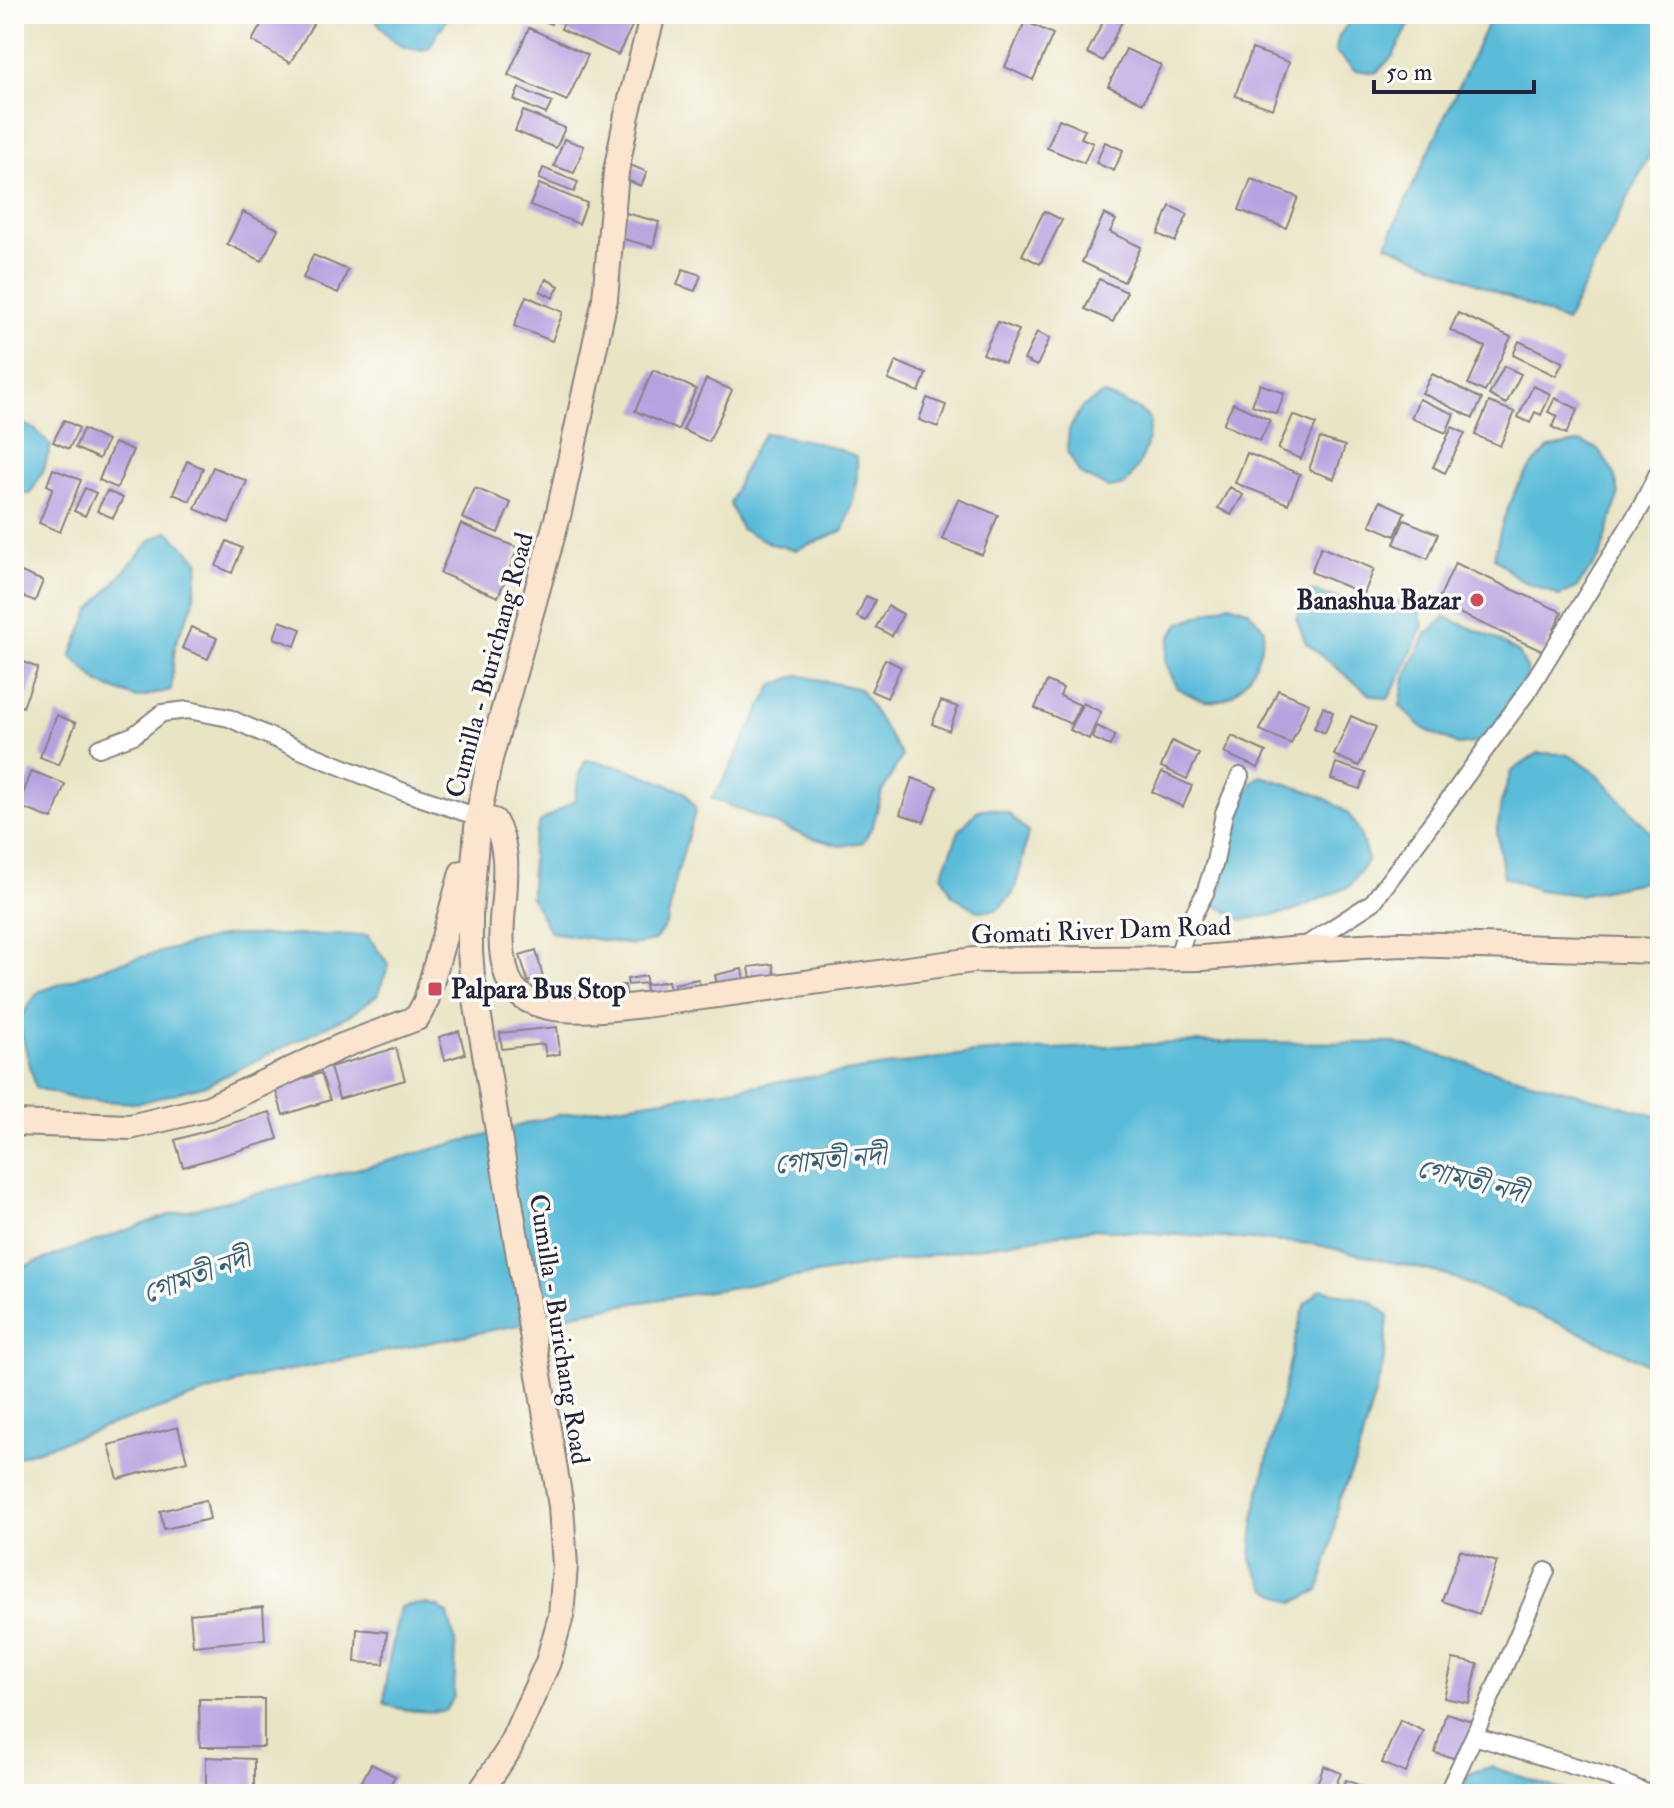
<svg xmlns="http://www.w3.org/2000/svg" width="1674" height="1808" font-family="'IM FELL Double Pica','Noto Serif Bengali',serif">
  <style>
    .water { fill: #5abcd9; stroke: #3e6f8a; stroke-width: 2 }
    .building { fill: #b7a2e0 }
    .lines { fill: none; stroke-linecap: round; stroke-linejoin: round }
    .street-casing { stroke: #868380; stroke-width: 20 }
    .secondary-casing { stroke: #868380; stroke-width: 28 }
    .street { stroke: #fff; stroke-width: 16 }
    .secondary { stroke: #fce5cf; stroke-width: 24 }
    .poi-dot { fill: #d1495b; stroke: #fdfcf7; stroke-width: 3 }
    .labels { text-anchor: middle; stroke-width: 7; stroke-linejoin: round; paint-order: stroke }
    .poi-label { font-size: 26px; font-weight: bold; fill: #22223b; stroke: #fdfcf7; text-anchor: end }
    .street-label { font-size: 26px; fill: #22223b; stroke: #fdfcf7 }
    .water-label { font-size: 28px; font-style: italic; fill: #38607a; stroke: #fdfcf7 }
  </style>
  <rect width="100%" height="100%" fill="#fdfcf7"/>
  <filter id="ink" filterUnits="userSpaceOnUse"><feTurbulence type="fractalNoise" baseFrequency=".0125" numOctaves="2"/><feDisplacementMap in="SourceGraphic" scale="16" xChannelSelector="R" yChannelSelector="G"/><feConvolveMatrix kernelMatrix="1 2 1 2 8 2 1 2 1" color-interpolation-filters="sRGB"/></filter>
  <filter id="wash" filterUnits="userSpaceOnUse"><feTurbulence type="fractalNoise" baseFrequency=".006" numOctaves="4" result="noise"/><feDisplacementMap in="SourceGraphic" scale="32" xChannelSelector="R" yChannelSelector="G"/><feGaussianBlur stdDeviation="1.8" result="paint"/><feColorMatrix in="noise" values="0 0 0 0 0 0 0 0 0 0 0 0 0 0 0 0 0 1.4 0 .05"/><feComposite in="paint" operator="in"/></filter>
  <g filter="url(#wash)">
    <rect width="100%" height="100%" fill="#e9e4c4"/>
    <path class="water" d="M375 14H450L428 49C398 52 390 40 374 17Z
      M1355 14H1415L1393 56 1376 73 1354 70 1335 51 1339 36Z
      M1492 14H1645L1660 21V134L1566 322 1386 244Z
      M1103 394 1136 408 1150 418C1149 447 1143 462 1125 485L1108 488 1080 474 1067 451 1069 430 1081 408Z
      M14 420 35 429 51 446 43 471 30 494H14Z
      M765 433C797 438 828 443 857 457 858 485 853 504 844 530L796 550 772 544 741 529 730 504C739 478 749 455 765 433Z
      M1581 442 1598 449 1614 473 1619 494 1600 557 1576 588 1559 596 1518 579 1494 557 1503 520 1517 488 1531 466 1549 448Z
      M168 531 199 561 193 604 175 644 171 690 137 698 100 684 71 656 90 611 152 539Z
      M1311 591 1350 601H1368L1382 598 1404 602 1419 610 1423 626 1404 669 1388 699 1369 694 1306 643 1296 618Z
      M1229 604 1248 610 1264 628C1263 657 1242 705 1206 701 1197 700 1186 692 1177 688L1165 661 1170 638 1180 623Z
      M1445 617 1492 637 1519 653 1528 671 1521 692 1482 742 1458 745 1424 729 1400 706 1405 677 1426 634Z
      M798 675 860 689 902 756 882 792 873 825 863 842 840 846 805 836 711 798 721 785 772 686Z
      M1538 753 1566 754 1586 765 1604 781 1659 842 1660 871 1647 881 1579 895 1539 890 1504 877 1497 832 1501 803 1511 772Z
      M586 760 622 767 649 777 685 792 696 809 675 881 667 923 654 941 632 945 550 932 531 897 532 846 540 822 575 800 579 774Z
      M1261 776C1286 784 1330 795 1348 814 1360 827 1363 844 1368 860L1350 886 1291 912 1242 920 1211 902 1229 814 1254 781Z
      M990 808 1008 813 1028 832 1021 867 1013 894 997 910 978 911 952 895 942 875 959 831 978 810Z
      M226 935H367L389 965 377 995 352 1014 206 1085 139 1103 78 1100 36 1088 18 1021 38 992 118 963Z
      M1192 1042 1395 1043 1647 1113 1660 1118V1370L1590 1337 1447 1275 1314 1244 1092 1229 599 1309 251 1378 14 1458V1270L169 1215 377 1164 558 1115 972 1053Z
      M1321 1289 1371 1301 1388 1315 1385 1356 1379 1379 1356 1461 1339 1500 1330 1552 1319 1590 1293 1603 1266 1588 1251 1560 1255 1511 1298 1327 1306 1303Z
      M426 1604 438 1607 448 1614 456 1645 454 1697 445 1711C424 1712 403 1712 384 1703L387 1670 400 1607 408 1605Z
      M1492 1767 1574 1794H1457C1468 1772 1468 1772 1492 1767Z"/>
    <g id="blocks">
      <path class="building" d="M267 14H296L313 24 290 63 252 41Z
        M527 14H554L551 24Z
        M568 14H638L618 55 561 29Z
        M1107 14H1118L1124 17 1103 61 1087 53Z
        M1025 21 1053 34 1033 80 1005 67Z
        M529 28 588 55 567 101 508 75Z
        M1126 49 1161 65 1143 103 1108 86Z
        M1252 49 1289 62 1273 109 1235 96Z
        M519 88 552 102 546 114 514 100Z
        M523 111 565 128 556 148 515 131Z
        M1059 119 1085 130 1081 138 1093 143 1084 163 1047 148Z
        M564 139 584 146 574 173 554 166Z
        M1105 142 1123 150 1114 171 1096 163Z
        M628 164 647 172 641 186 622 178Z
        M543 168 578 182 574 192 539 179Z
        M1251 179 1298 197 1286 228 1239 210Z
        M539 184 587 203 579 224 530 205Z
        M1170 206 1188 214 1175 242 1158 234Z
        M1044 211 1062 220 1040 264 1022 255Z
        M243 212 278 229 262 261 227 244Z
        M626 213 659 222 653 247 620 238Z
        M1104 214 1116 220 1110 232 1141 247 1124 282 1082 262Z
        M313 255 348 270 338 293 303 278Z
        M683 269 701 275 695 291 677 285Z
        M546 279 559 286 553 298 540 291Z
        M1099 279 1127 292 1113 322 1085 309Z
        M526 296 563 312 552 341 514 326Z
        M1458 313 1511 337 1485 392 1468 384 1485 347 1450 330Z
        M998 322 1019 330 1005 363 983 354Z
        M1037 332 1050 338 1037 366 1024 360Z
        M1519 341 1563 362 1556 376 1513 355Z
        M896 361 926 374 919 392 888 380Z
        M1504 366 1521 374 1506 404 1489 395Z
        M653 370 696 389 678 430 635 411Z
        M1432 374 1482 399 1473 418 1422 393Z
        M706 379 732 390 709 442 683 430Z
        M1260 384 1284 393 1277 414 1252 405Z
        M1533 386 1551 394 1541 415 1535 412 1530 423 1518 417Z
        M927 398 946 405 938 427 919 420Z
        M1555 398 1578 409 1566 434 1552 427 1558 416 1548 412Z
        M1419 399 1454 414 1446 433 1411 418Z
        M1489 402 1515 412 1500 446 1475 435Z
        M1233 403 1270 420 1260 441 1223 424Z
        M1293 415 1316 424 1301 459 1278 449Z
        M64 420 79 428 69 449 53 442Z
        M1452 427 1465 433 1445 473 1433 467Z
        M83 429 107 441 99 459 75 448Z
        M1320 438 1345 446 1334 479 1309 470Z
        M114 443 133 450 117 488 99 480Z
        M1247 453 1300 474 1288 504 1235 483Z
        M187 461 203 468 190 501 173 494Z
        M213 467 247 481 229 523 195 509Z
        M53 469 81 480 60 532 39 523 53 488 47 485Z
        M1230 487 1243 495 1231 515 1218 508Z
        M85 488 96 493 85 516 74 511Z
        M475 488 511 503 498 533 462 518Z
        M107 491 123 498 113 518 97 511Z
        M958 499 998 515 982 555 942 539Z
        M1380 501 1405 512 1395 536 1370 525Z
        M1404 520 1438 534 1428 559 1394 544Z
        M461 524 518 548 498 597 440 573Z
        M227 541 242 548 232 573 216 566Z
        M1321 547 1374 569 1364 594 1311 572Z
        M1455 563 1562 612 1544 652 1437 603Z
        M19 571 43 581 35 601 14 593V584Z
        M866 596 875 600 866 621 857 617Z
        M888 606 903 614 892 636 876 627Z
        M280 621 301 629 295 646 274 638Z
        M191 627 217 638 208 659 182 648Z
        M17 659 38 668 23 707 14 703V666Z
        M885 659 901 667 887 698 871 691Z
        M1047 681 1063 688 1060 696 1080 705 1071 724 1035 708Z
        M1278 690 1309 703 1291 744 1260 730Z
        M941 701 958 707 949 731 932 724Z
        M1083 703 1101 712 1089 739 1070 730Z
        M1323 707 1333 712 1325 733 1314 728Z
        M57 715 76 723 59 765 40 757Z
        M1351 716 1376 727 1359 766 1334 755Z
        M1097 726 1115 735 1110 746 1092 738Z
        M1232 736 1266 752 1258 768 1224 753Z
        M1172 741 1199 754 1187 779 1161 767Z
        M1336 763 1366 773 1360 789 1331 779Z
        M32 771 65 784 52 819 18 806Z
        M1162 772 1192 786 1183 807 1152 792Z
        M912 778 937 787 924 822 900 814Z
        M536 950 543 978 528 982 520 955Z
        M773 964 775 976 751 979 749 967Z
        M742 969 745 983 718 989 715 975Z
        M646 976V983L628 985 627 979Z
        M698 979 701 992 677 998 674 984Z
        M668 981 670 992 648 996 645 985Z
        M625 985 627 999 605 1002 603 988Z
        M593 989 596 1001 574 1007 571 995Z
        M557 1027 560 1054 546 1056 544 1044 502 1049 500 1033Z
        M459 1031 465 1054 445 1060 439 1037Z
        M396 1048 405 1080 339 1099 330 1067Z
        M321 1073 330 1100 283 1115 275 1088Z
        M270 1112 278 1139 183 1167 175 1140Z
        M178 1427 187 1461 118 1479 109 1445Z
        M206 1500 210 1519 164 1529 160 1511Z
        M1460 1550 1497 1562 1479 1614 1442 1601Z
        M263 1607 265 1639 193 1646 190 1614Z
        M357 1629 387 1632 384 1664 355 1662Z
        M1453 1659 1478 1664 1469 1703 1444 1698Z
        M199 1699H264V1747H200Z
        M1446 1713 1472 1721 1461 1760 1435 1753Z
        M1400 1720 1424 1731 1406 1773 1382 1763Z
        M206 1757 254 1759V1788H243V1794H224V1787H206Z
        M371 1764 395 1776 385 1794H355Z
        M1324 1766 1341 1773 1332 1794H1313Z
        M1346 1780 1371 1790 1369 1794H1340Z"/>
    </g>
  </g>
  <g filter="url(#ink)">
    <use href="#blocks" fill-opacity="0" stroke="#868380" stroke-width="2"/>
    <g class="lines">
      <defs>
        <path id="street" d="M99 748 134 735 162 713 188 710 229 718 298 749 404 792 478 817
          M1305 946 1373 902 1447 802 1527 692 1641 507 1660 469
          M1177 958 1190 921 1205 893 1215 862 1224 813 1240 776
          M1474 1736 1546 1571
          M1447 1794 1474 1736 1610 1777 1649 1794"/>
        <path id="secondary" d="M478 817 494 821C508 845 506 871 504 899 501 924 499 953 508 978 524 1022 608 1009 644 1005L974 960 1203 958 1301 949 1402 944 1660 951
          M14 1123 130 1127 209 1108 342 1046 417 1018 426 1001 462 873
          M479 1794 508 1751 548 1662 561 1616 565 1566 561 1506 472 976 470 951V913L478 817 490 759 559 512 605 299 616 172 627 115 653 14"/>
      </defs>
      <use href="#street" class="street-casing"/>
      <use href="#secondary" class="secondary-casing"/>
      <use href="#street" class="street"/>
      <use href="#secondary" class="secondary"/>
    </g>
  </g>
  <g class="poi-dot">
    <circle cx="1477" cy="600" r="8"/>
    <rect x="427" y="981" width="16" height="16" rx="4"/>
  </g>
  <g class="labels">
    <g class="poi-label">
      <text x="1461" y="609">Banashua Bazar</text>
      <text x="451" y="998" text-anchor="start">Palpara Bus Stop</text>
    </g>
    <g class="street-label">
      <text transform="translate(489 665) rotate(-75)" y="9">Cumilla - Burichang Road</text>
      <text transform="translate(1101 930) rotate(-2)" y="9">Gomati River Dam Road</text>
      <text transform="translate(560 1329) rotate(81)" y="9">Cumilla - Burichang Road</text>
    </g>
    <g class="water-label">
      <text transform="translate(830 1159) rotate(-5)" y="10">গোমতী নদী</text>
      <text transform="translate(1472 1180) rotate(14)" y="10">গোমতী নদী</text>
      <text transform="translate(196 1275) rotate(-20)" y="10">গোমতী নদী</text>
    </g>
  </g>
  <rect width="1674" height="1808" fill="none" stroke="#fdfcf7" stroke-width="48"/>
  <path d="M1374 80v12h160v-12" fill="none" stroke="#22223b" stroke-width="4"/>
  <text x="1386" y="80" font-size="24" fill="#22223b" stroke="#fdfcf7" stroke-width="6" paint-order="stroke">50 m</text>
</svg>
